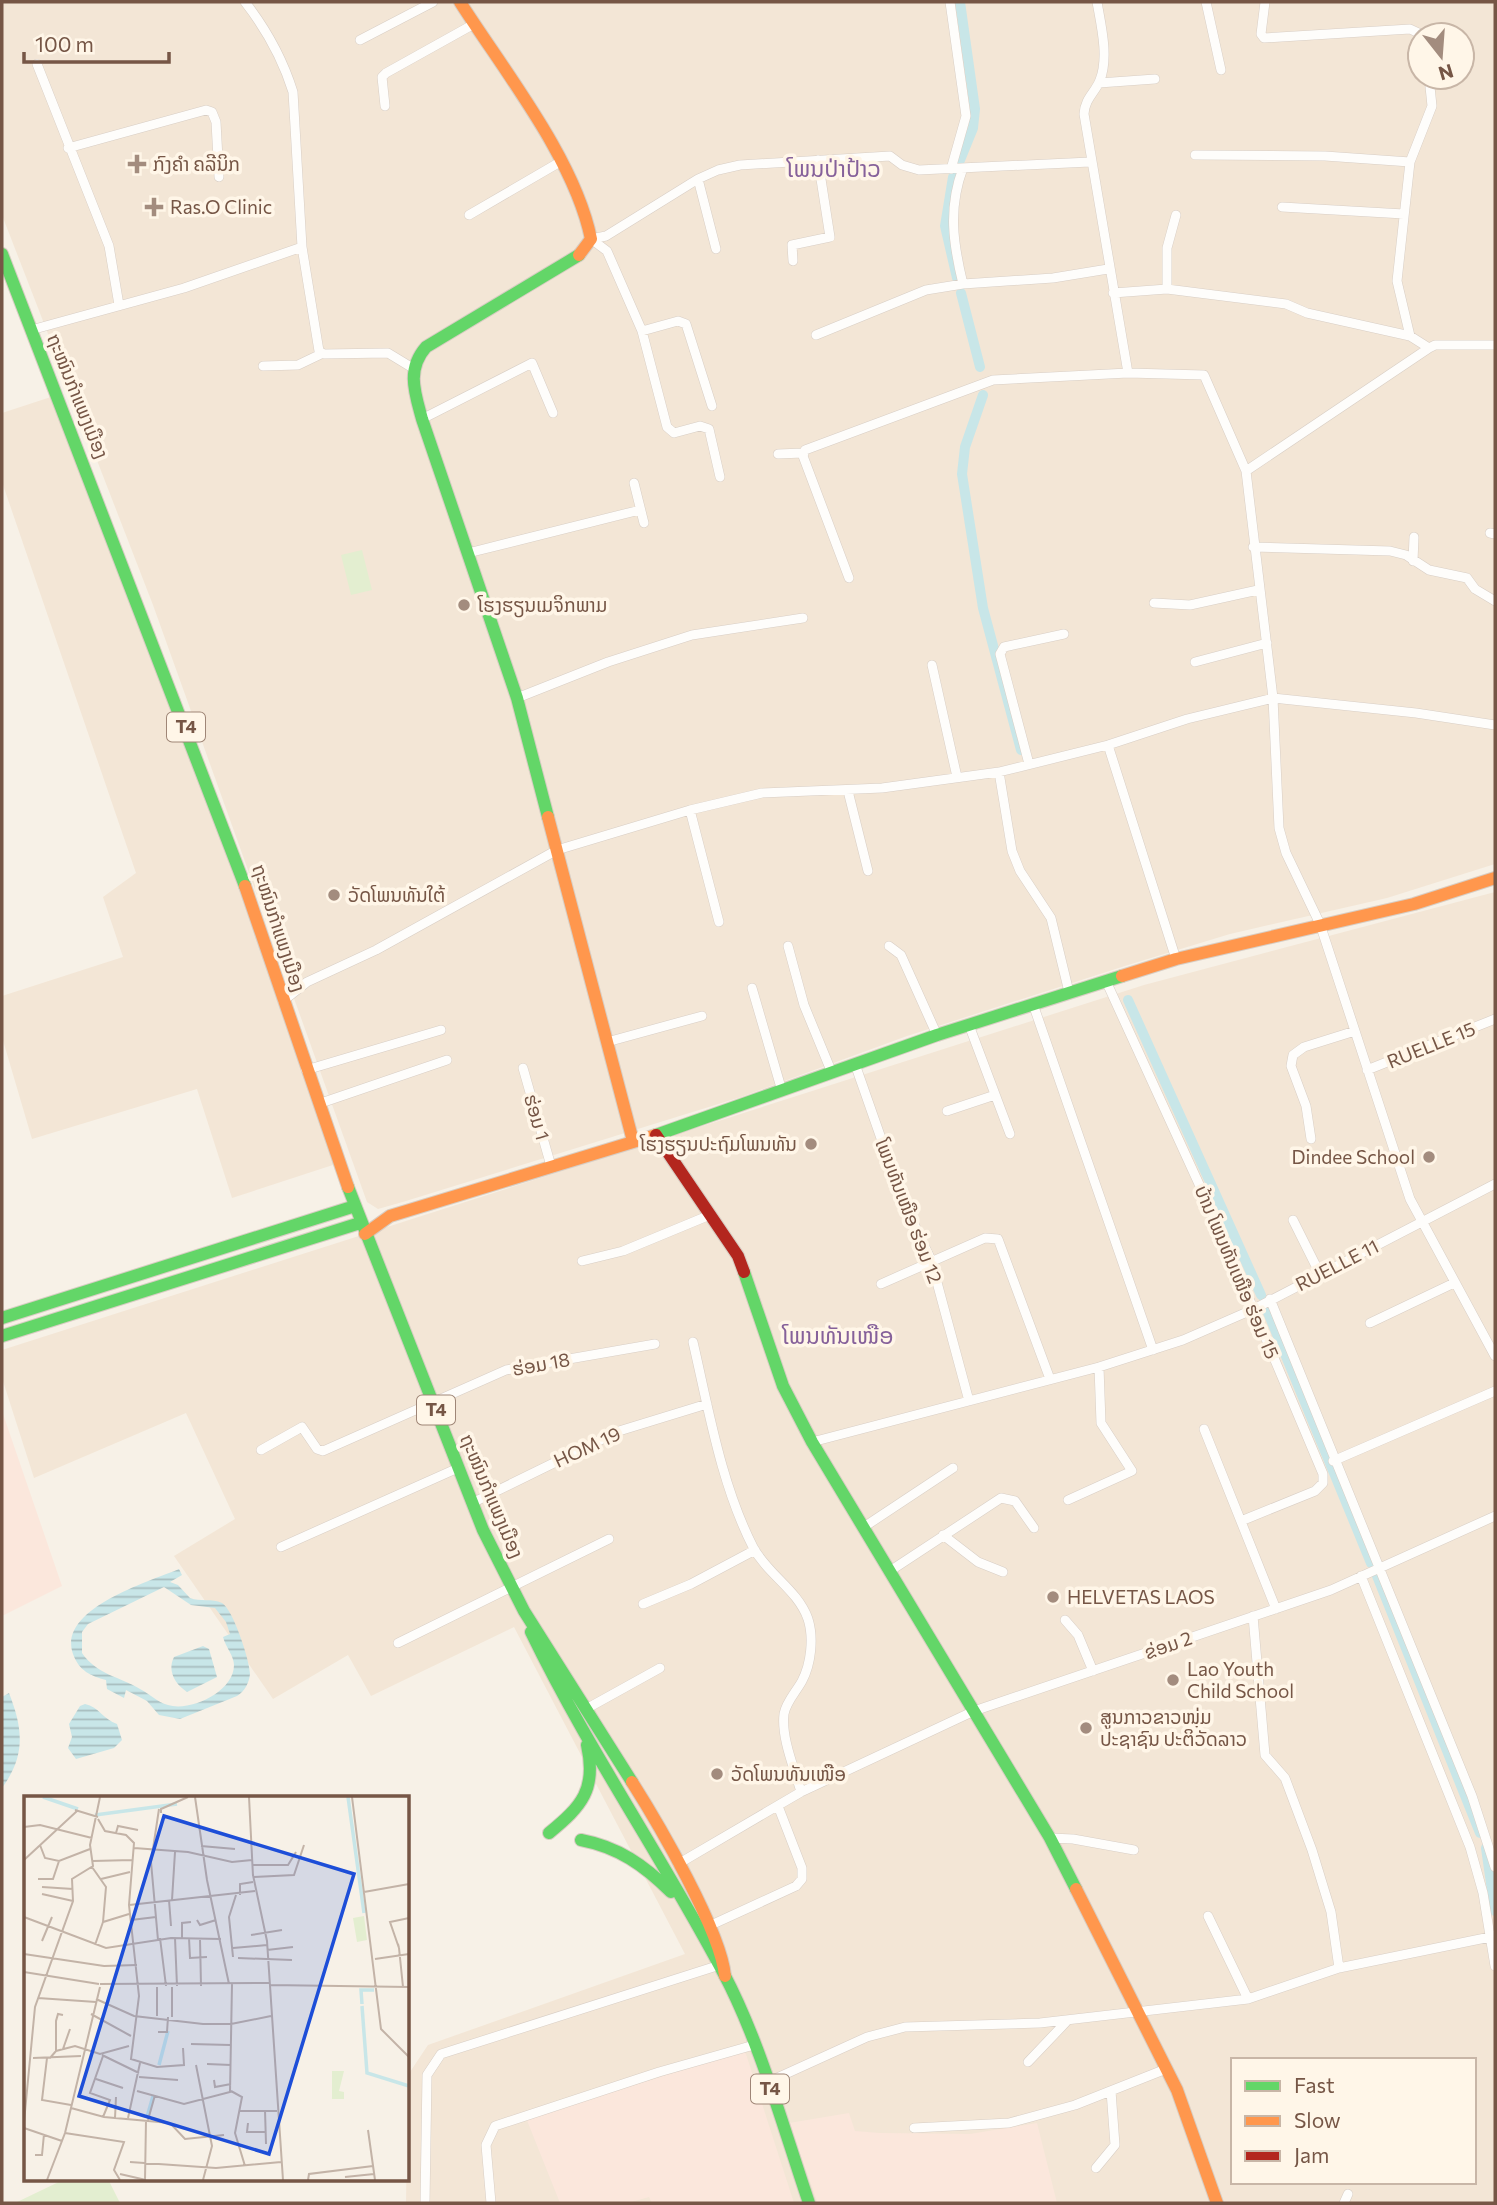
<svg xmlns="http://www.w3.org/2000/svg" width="1497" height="2205" font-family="Commissioner,'Noto Sans Lao',sans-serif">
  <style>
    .residential { fill: #f3e6d6; fill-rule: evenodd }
    .commercial { fill: #fbe7dc }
    .grass { fill: #e3eed0 }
    .water { fill: url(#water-rules); fill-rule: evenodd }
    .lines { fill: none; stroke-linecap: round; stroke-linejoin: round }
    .canal { stroke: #c8e6e8; stroke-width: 10 }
    .street-casing { stroke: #d8cec5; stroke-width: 10 }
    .fast-casing { stroke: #d8cdc3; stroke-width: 14 }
    .slow-casing { stroke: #d8cdc3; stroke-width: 14 }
    .jam-casing { stroke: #d8cdc3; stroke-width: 14 }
    .street { stroke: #fefdfb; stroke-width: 9 }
    .fast { stroke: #63d668; stroke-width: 12 }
    .slow { stroke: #ff974d; stroke-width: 12 }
    .jam { stroke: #b3261e; stroke-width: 12 }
    .poi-dot { fill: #a38c7e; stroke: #fff6e8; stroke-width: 2.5 }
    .labels { text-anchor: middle; stroke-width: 7; stroke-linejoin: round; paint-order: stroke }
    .shield { fill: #fff6e8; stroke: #9f8677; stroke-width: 2 }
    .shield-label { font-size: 18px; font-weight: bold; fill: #765646 }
    .poi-label { font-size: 19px; fill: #765646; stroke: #fff6e8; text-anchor: start }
    .street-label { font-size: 19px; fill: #765646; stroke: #fff6e8 }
    .quarter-label { font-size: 23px; fill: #86619a; stroke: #fff6e8 }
    .inset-river { fill: none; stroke: #c8e6e8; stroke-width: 3.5 }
    .inset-road { fill: none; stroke: #c3b3a7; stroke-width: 2 }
    .view { fill: #1d4ed8; fill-opacity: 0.15; stroke: #1d4ed8; stroke-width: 3.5 }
    .inset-edge { fill: none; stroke: #765646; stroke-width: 3.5 }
  </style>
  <defs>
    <pattern id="water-rules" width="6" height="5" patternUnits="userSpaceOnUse" patternTransform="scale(1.75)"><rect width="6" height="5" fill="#c8e6e8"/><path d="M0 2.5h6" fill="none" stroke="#a7bdbe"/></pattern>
  </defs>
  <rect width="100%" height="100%" fill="#f7f1e7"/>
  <path class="residential" d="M2 2H1495V864L1387 898 1230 934 1128 965 907 1036 741 1097 406 1201 378 1209 367 1202 153 605 2 215ZM1420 35H1462V77H1420Z
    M57 395 155 642 339 1163 232 1198 197 1089 32 1139 2 1037V996L123 957 103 897 136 873 2 482V413Z
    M1495 892V2203H406L408 2075 428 2045 685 1954 514 1627 371 1696 348 1655 273 1699 174 1556 235 1519 186 1413 34 1478 2 1378V1350L1144 985ZM1233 2060H1474V2182H1233Z"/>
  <path class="commercial" d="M2 1411 62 1586 2 1616Z
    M745 2051 794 2203H652L649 2197 628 2203H560L526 2118Z
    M849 2113 855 2131 880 2133 970 2134 1037 2123 1057 2203H818L789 2123Z"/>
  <path class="grass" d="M362 550 372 590 351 595 341 555Z
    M65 2179H108L120 2203H15Z"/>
  <path class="water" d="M179 1569 182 1575 170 1582 178 1585 190 1598C200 1602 212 1598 222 1603 233 1609 250 1661 250 1674 249 1683 245 1691 237 1696L180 1719 159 1715 147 1701 126 1690 124 1698 107 1689 106 1680C91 1676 79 1671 73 1654 57 1609 148 1582 179 1569ZM164 1587 191 1605 215 1608 226 1622 230 1634 223 1637C226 1648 234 1656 234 1665 234 1692 190 1712 168 1705 157 1702 150 1694 140 1689 120 1677 96 1674 82 1653V1632L88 1624Z
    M203 1646 209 1649 217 1677 187 1692C175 1684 167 1671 174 1657Z
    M9 1693C23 1729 26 1755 2 1788V1697Z
    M85 1704C99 1707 104 1720 117 1724L122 1740 114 1748 76 1759 68 1748 72 1737 69 1724 80 1706Z"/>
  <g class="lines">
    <path class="canal" d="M960 160 973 128 975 109 960 2
      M953 177 945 226 957 278
      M961 293 980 367
      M983 395 965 447 962 474 983 608 1021 750
      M1128 1000 1261 1295
      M1267 1310 1371 1563
      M1377 1576 1480 1833
      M1486 1848 1495 1911"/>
    <defs>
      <path id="street" d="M245 2C266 29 283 60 293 92L302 247 319 351 324 354 388 353 411 367
        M950 2 966 116 951 169
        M1097 2C1101 25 1109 57 1100 80 1095 93 1085 98 1084 114L1128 373
        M1206 2 1221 70
        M1265 2 1261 34 1264 38 1410 29 1423 35
        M360 40 433 2
        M37 64 109 246 119 305
        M1099 83 1155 79
        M385 106 382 77 386 73 474 24
        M68 148 206 110 212 112 216 122 219 177
        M1195 155 1325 156 1410 162
        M963 168C948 208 953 243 963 284
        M698 179 716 249
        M1282 207 1404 214
        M469 215 560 162
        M591 239 606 236 698 179 718 170 740 165 890 156 902 165 919 170 1090 162
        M591 239 607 251 642 331 667 427 674 433 700 426 709 429 720 477
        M793 261 792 245 830 237 818 160
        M1167 289V248L1176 215
        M1113 293 1167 289 1286 304 1307 313 1410 336 1429 348
        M31 330 184 288 302 247
        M642 331 678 321 686 324 712 406
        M816 335 926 290 963 284 1053 278 1108 269
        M1410 336 1397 281 1410 162 1432 106 1429 77
        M263 366 298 365 321 354
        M422 419 532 363 553 413
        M778 454 803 453
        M1246 471 1429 348 1435 345H1495
        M634 483 644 523
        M1490 533 1495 534
        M1253 547 1390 551 1406 555 1429 570 1467 578 1475 589 1495 601
        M468 553 640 510
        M1413 561 1414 537
        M849 578 803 456 805 450 993 380 1128 373 1204 375 1246 471 1273 698 1279 828 1286 853 1320 924 1410 1199 1495 1356
        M1154 603 1190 605 1258 590
        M1195 662 1267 643
        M932 665 957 777
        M517 698 608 662 692 635 803 618
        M1108 745 1176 959
        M1029 764 1000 654 1004 647 1064 634
        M999 772 1012 851 1020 871 1051 918 1069 992
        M848 791 868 871
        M690 810 719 922
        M788 946 804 1005 832 1073
        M889 946 901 955 937 1035
        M1106 981 1220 1230 1323 1474V1483L1315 1491 1241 1521
        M752 988 782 1091
        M283 1001 307 982 376 950 557 850 690 810 762 793 882 788 999 772 1108 745 1187 719 1273 698 1416 713 1495 725
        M1033 1004 1153 1350
        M969 1025 1010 1134
        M607 1042 702 1016
        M855 1064 903 1201 931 1260 969 1401
        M523 1068 551 1166
        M306 1070 441 1030
        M1367 1070 1495 1019
        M321 1103 447 1060
        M947 1111 995 1095
        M1311 1139 1306 1106 1291 1066 1293 1055 1304 1047 1355 1031
        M1293 1220 1320 1274
        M582 1261 623 1251 710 1215
        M881 1284 985 1238 998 1239 1050 1379
        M1270 1299 1472 1796 1495 1867
        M1370 1323 1454 1283
        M693 1342C709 1411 721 1484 753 1547 767 1574 798 1590 808 1619 814 1638 811 1664 802 1681 796 1692 786 1702 784 1714 781 1738 795 1770 801 1792
        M1204 1429 1276 1609
        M812 1442 1099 1367 1183 1340 1254 1309 1495 1184
        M261 1450 302 1427 317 1449 323 1451 506 1370 655 1344
        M1333 1461 1495 1391
        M1068 1500 1132 1471 1101 1423 1099 1367
        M472 1503 619 1431 707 1404
        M864 1527 953 1468
        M943 1535 978 1562 1003 1572
        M281 1547 458 1468
        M890 1571 1001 1498 1015 1501 1034 1528
        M1361 1576 1470 1847 1483 1893 1495 1966
        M643 1604 691 1584 755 1550
        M1253 1616 1265 1755 1285 1778 1312 1850 1331 1912 1339 1968
        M1065 1620 1078 1635 1093 1671
        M398 1643 609 1539
        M586 1709 660 1668
        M1050 1838 1073 1839 1134 1850
        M678 1864 801 1792 974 1711 1331 1590 1495 1516
        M1208 1916 1248 1999
        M709 1926 796 1886 802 1879V1868L778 1806
        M1028 2062 1067 2021
        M768 2082 867 2037 905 2027 1040 2023 1248 1999 1339 1968 1495 1936
        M914 2128 1009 2123 1075 2105 1166 2069
        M1096 2168 1115 2145 1111 2091
        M425 2203 427 2075 441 2054 723 1964
        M491 2203 486 2145 495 2126 659 2072 754 2045
        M1344 2203 1348 2194"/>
      <path id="fast" d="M2 254 245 886
        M548 817 517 698 422 419C415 393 406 370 426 347L579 255
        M656 1135 937 1035 1122 976
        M348 1187 483 1530 524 1611 632 1782
        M744 1272 783 1386 812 1442 1050 1838 1076 1889
        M2 1318 355 1206
        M2 1336 360 1223
        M531 1632C588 1750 663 1858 724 1974 760 2042 784 2130 809 2203
        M549 1833C582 1806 597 1789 587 1745
        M581 1840C618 1847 644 1865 671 1892"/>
      <path id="slow" d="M460 2C504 71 575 159 591 239L579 255
        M548 817 633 1141
        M245 886 348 1187
        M1122 976 1176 959 1414 904 1495 878
        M365 1234 390 1216 656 1135
        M632 1782C658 1823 721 1931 725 1976
        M1076 1889 1177 2090 1217 2203"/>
      <path id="jam" d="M656 1135 738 1256 744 1272"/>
    </defs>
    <use href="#street" class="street-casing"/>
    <use href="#fast" class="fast-casing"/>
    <use href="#slow" class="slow-casing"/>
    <use href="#jam" class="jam-casing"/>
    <use href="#street" class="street"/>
    <use href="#fast" class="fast"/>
    <use href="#slow" class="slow"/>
    <use href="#jam" class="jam"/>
  </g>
  <g class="poi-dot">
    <path d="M133.5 153.5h7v7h7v7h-7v7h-7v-7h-7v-7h7z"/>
    <path d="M150.5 196.5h7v7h7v7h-7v7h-7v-7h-7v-7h7z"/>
    <circle cx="464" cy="605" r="7"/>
    <circle cx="334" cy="895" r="7"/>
    <circle cx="811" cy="1144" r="7"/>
    <circle cx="1429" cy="1157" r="7"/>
    <circle cx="1053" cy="1597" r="7"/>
    <circle cx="1173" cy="1680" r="7"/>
    <circle cx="1086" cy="1728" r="7"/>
    <circle cx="717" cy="1774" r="7"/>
  </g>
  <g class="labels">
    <g class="shield">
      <rect x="167" y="712.5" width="38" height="29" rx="5"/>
      <rect x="417" y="1395.5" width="38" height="29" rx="5"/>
      <rect x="751" y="2074.5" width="38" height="29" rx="5"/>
    </g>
    <g class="shield-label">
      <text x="186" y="733">T4</text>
      <text x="436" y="1416">T4</text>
      <text x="770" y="2095">T4</text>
    </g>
    <g class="poi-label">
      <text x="153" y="171">ກົງຄຳ ຄລີນິກ</text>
      <text x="170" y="214">Ras.O Clinic</text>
      <text x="478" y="612">ໂຮງຮຽນເມຈິກພາມ</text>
      <text x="348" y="902">ວັດໂພນທັນໃຕ້</text>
      <text x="797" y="1151" text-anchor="end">ໂຮງຮຽນປະຖົມໂພນທັນ</text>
      <text x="1415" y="1164" text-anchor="end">Dindee School</text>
      <text x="1067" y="1604">HELVETAS LAOS</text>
      <text x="1187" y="1676">Lao Youth<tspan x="1187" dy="22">Child School</tspan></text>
      <text x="1100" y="1724">ສູນກາວຂາວໜຸ່ມ<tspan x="1100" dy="22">ປະຊາຊົນ ປະຕິວັດລາວ</tspan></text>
      <text x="731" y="1781">ວັດໂພນທັນເໜືອ</text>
    </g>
    <g class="street-label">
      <text transform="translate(78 396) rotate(68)" y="7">ຖະໜົນກຳແພງເມືອງ</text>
      <text transform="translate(279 928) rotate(72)" y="7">ຖະໜົນກຳແພງເມືອງ</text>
      <text transform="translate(1431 1045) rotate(-22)" y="7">RUELLE 15</text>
      <text transform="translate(537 1117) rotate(74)" y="7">ຮ່ອມ 1</text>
      <text transform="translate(909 1211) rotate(69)" y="7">ໂພນທັນເໜືອ ຮ່ອມ 12</text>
      <text transform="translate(1337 1265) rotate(-27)" y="7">RUELLE 11</text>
      <text transform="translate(1237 1272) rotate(67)" y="7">ບ້ານ ໂພນທັນເໜືອ ຮ່ອມ 15</text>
      <text transform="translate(541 1364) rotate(-10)" y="7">ຮ່ອມ 18</text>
      <text transform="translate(587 1447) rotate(-25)" y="7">HOM 19</text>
      <text transform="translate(492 1496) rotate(67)" y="7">ຖະໜົນກຳແພງເມືອງ</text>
      <text transform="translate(1168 1645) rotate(-19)" y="7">ຂ່ອມ 2</text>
    </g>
    <g class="quarter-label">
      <text x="834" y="177">ໂພນປ່າປ້າວ</text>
      <text x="838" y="1344">ໂພນທັນເໜືອ</text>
    </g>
  </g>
  <g transform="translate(24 1796)">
    <rect width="385" height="385" fill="#f7f1e7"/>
    <path d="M308 275H320L315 295 320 296V303H308Z" fill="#e3eed0"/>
    <path d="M340 120 343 144 333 146 329 122Z" fill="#e3eed0"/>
    <path class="inset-river" d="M19 1 54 13M324 1 340 117M71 19 153 8M338 208 337 194H350M338 210 343 277 385 290M135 269 144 235M123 321 129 300"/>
    <path class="inset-road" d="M171 1 183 84 205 188M225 1 229 80M328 1 357 233 385 261M51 14 74 21M137 17V13L164 1M74 23 81 35 102 39 110 47 105 109 115 200 107 263 133 271 160 269 159 252M0 31 16 29 68 42M92 37 94 30 114 34M16 49 21 62 35 65 66 53M177 50 211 53M110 52 164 56 208 66 228 64M0 64 53 15M69 65 108 64M228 69H264L272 56M68 71 82 91 79 126 105 118M229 79 243 145 259 384M230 81 270 79 280 49M14 83H29L35 65M77 83 106 76M18 91 49 93M340 96 385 88M18 98 49 105M216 99V88L229 86M145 104 147 130M148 104 151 56M105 109 231 95M0 121 82 152 147 142 197 143M107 124 132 121M173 124 176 129 192 124M227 139 258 134M136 142 142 190M151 142 153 190M158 142V127L167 126M165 142 166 162 183 161M176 143 177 190M134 144 127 66 135 13M18 145 28 121M374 148 375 152 366 126 385 122M71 149 79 126M209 152 243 149M375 152 379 191M243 154 269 151M0 158 80 170 113 169M209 161 205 121 212 99M214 162 268 164M351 163 385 158M0 176 75 188M76 188 246 187M246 189 385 191M133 191V220M148 191V221M14 202 72 206M72 203 110 220 179 228H207L247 220M67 218 107 240M134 236H143L144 221M167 248 206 249M39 253 46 233M32 255V225L34 218 39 219M78 259 115 277M79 260 66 297 86 304 79 321M9 262 57 260M23 262 18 304 47 309M26 262 32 255 51 250 76 258 105 250M183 268 207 269M172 269 188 350 179 384M115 281 154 284M72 283 99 292M190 284 191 291 207 288M113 295 160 308 206 296 208 188M207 295 218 301 211 337 221 370M47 312 80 321 146 327 161 343 200 339M241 314 242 348M216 315H253M91 322 92 301M104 322 116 267M124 324 131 299M0 326 11 211 49 105 48 83 69 70 66 49 76 1M224 327 223 336H242M0 332 38 345M344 334 351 384M41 337 100 346 90 374 96 384M11 359H18L20 338M106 366 192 372 257 366M96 378 122 384M321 381 350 378M23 384 41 337 76 191M121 384 122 324M284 384 285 378 349 370"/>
    <path class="view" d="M140 20 330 78 245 358 55 300Z"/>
    <rect width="385" height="385" class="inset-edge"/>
  </g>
  <rect width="1497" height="2205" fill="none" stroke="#765646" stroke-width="7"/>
  <rect x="1231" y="2058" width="245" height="126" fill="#fff6e8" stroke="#c8b6a7" stroke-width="2"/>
  <rect x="1245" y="2081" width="35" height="10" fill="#63d668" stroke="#c8b6a7" stroke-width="2"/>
  <text x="1294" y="2093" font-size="21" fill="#765646">Fast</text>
  <rect x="1245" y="2116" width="35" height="10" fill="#ff974d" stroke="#c8b6a7" stroke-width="2"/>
  <text x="1294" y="2128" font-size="21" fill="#765646">Slow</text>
  <rect x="1245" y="2151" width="35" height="10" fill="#b3261e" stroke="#c8b6a7" stroke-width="2"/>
  <text x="1294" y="2163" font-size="21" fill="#765646">Jam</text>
  <g transform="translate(1441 56) rotate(163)"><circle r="33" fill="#fff6e8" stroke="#c8b6a7" stroke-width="2"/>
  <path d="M0-5L12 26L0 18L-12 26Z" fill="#a38c7e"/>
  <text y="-10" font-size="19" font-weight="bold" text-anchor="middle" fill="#765646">N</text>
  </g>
  <path d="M24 52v10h145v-10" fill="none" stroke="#765646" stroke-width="3.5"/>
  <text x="35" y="52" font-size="21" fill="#765646" stroke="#fff6e8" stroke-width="5" paint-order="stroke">100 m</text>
</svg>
